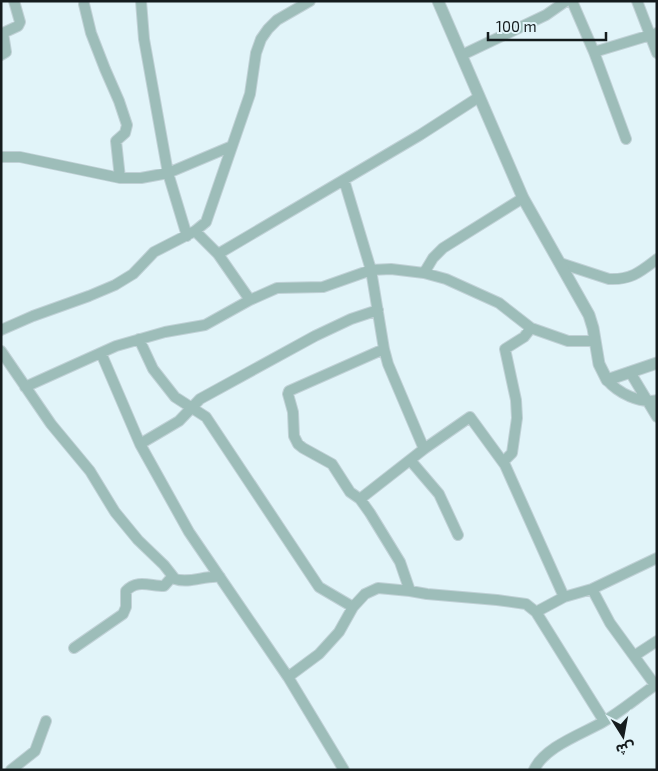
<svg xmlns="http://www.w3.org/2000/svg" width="658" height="771" font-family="'Exo 2','Noto Sans Arabic',sans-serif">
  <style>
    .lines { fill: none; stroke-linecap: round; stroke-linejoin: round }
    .minor-casing { stroke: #c0d1d6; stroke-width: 12 }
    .tertiary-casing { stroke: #c0d1d6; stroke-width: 13 }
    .minor { stroke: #9dbdb9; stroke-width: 10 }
    .tertiary { stroke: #9dbdb9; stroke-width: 11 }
  </style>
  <rect width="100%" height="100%" fill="#e1f4f9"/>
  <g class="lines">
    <defs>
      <path id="minor" d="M141 1 144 39 168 173 187 236
        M572 1 594 52 626 139
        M637 1 657 53
        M84 4 91 33 105 69 119 101 127 125 125 133 116 141 120 178
        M594 52 657 33
        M1 55 6 52 3 33 18 26 20 22 14 1
        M462 55 546 15 566 1
        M1 157H20L120 178H141L168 173 232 146
        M344 180 371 270 384 349 388 364 424 449
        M195 231 218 254 250 300
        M218 254 420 135 479 97
        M560 263 609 279C631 280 640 272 657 259
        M424 273 433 258 443 248 523 198
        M1 330 33 316 89 296 115 285 133 274 154 252 195 231 206 222 250 94 256 53 261 39 268 29 277 20 310 1
        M139 339 153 369 175 397 206 417 319 587 353 607
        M384 349 289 391 288 394 293 412 294 436 298 444 303 448 332 464 350 492 360 499 370 513 400 562 410 591
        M1 351 51 424 90 471 115 512 138 540 164 565 175 579C190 584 205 575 220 577
        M101 353 140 444 189 532 288 677 344 770
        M630 372 657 417
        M607 380C618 393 640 404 657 400
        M25 387 116 346 165 332 205 325 250 300 277 288 323 287 371 270 391 269 424 273 446 279 499 303 531 328 568 341H595
        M140 444 179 421 200 399 315 336 351 319 378 310
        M410 460 439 494 458 535
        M503 462 512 453 517 418 516 400 505 349 524 337 531 328
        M360 499 424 449 470 417 505 465 564 597
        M592 589 610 623 655 685
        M536 612 564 597 592 589 657 558
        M74 648 123 614 126 607V591C137 579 150 586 164 586L172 577
        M634 656 657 641
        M288 677 319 654 339 632 353 607 365 594 378 588 410 591 427 594 497 600 526 604 536 612 604 721
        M11 770 35 751 46 721
        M534 770C544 747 582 734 603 722 622 711 639 696 657 684"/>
      <path id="tertiary" d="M438 1 523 198 589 315 593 328 599 364 607 380 657 363"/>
    </defs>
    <use href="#minor" class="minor-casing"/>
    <use href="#tertiary" class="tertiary-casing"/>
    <use href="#minor" class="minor"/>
    <use href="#tertiary" class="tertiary"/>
  </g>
  <rect width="658" height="771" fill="none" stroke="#151c1e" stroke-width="5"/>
  <g transform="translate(623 736) rotate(169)" stroke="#e1f4f9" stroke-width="4" paint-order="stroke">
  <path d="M0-4L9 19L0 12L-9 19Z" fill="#151c1e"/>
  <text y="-8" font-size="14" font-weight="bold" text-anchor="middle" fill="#151c1e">ش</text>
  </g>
  <path d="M488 32v8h118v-8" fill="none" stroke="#151c1e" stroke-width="2.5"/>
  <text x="496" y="32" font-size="15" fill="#151c1e" stroke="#e1f4f9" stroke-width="4" paint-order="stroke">100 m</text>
</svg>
